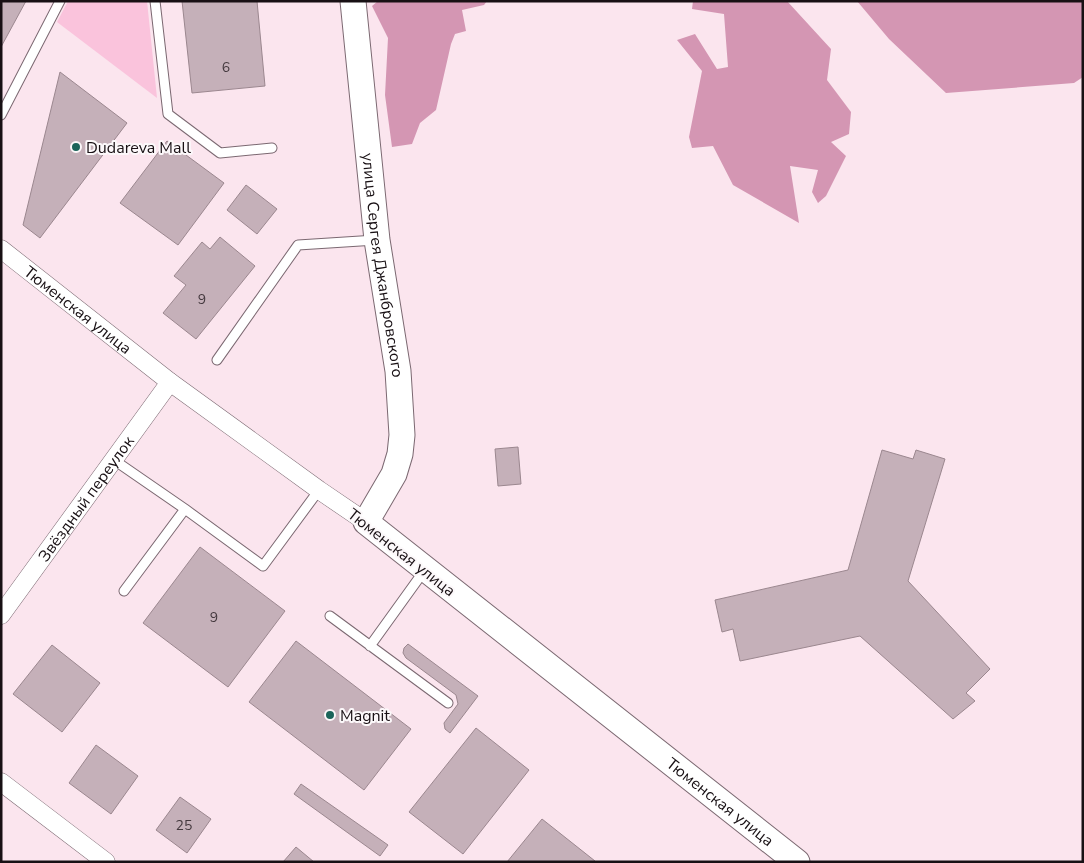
<svg xmlns="http://www.w3.org/2000/svg" width="1084" height="863" font-family="'Nunito Sans',sans-serif">
  <style>
    .green { fill: #fac3dc }
    .forest { fill: #d496b3 }
    .building { fill: #c5b0b9; stroke: #9b878f }
    .lines { fill: none; stroke-linecap: round; stroke-linejoin: round }
    .lane-casing { stroke: #7b6871; stroke-width: 11 }
    .street-casing { stroke: #7b6871; stroke-width: 19 }
    .secondary-casing { stroke: #7b6871; stroke-width: 27 }
    .lane { stroke: #fff; stroke-width: 9 }
    .street { stroke: #fff; stroke-width: 18 }
    .secondary { stroke: #fff; stroke-width: 25 }
    .poi-dot { fill: #1b645a; stroke: #fcf8fa; stroke-width: 2 }
    .labels { text-anchor: middle; stroke-width: 4; stroke-linejoin: round; paint-order: stroke }
    .number-label { font-size: 14px; fill: #43383d }
    .poi-label { font-size: 16px; fill: #181014; stroke: #fcf8fa; text-anchor: start }
    .street-label { font-size: 16px; fill: #181014; stroke: #fcf8fa }
  </style>
  <rect width="100%" height="100%" fill="#fbe5ee"/>
  <path class="green" d="M68 1H147L157 98 57 22Z"/>
  <path class="forest" d="M378 1H487L484 5 462 10 466 31 455 34 451 44 436 110 420 123 412 144 392 147 385 95 388 38 372 6Z
    M693 1H787L831 49 827 80 851 112 849 134 831 142 846 156 826 196 818 203 812 192 818 170 790 166 799 223 733 185 713 146 692 148 689 137 702 71 677 40 695 34 717 69 728 67 724 14 692 9Z
    M857 1H1083V77L1074 83 946 93 889 39Z"/>
  <path class="building" d="M1 1H26L1 47Z
    M182 1H257L265 86 192 93Z
    M60 72 127 123 40 238 23 225Z
    M167 141 224 183 178 245 120 203Z
    M246 185 277 209 257 234 227 210Z
    M220 237 255 266 196 339 163 313 186 285 174 276 202 242 210 249Z
    M518 447 521 484 498 486 495 449Z
    M882 450 913 459 916 450 945 459 908 581 990 669 966 693 975 701 953 719 860 636 740 661 733 629 722 632 715 600 848 570Z
    M200 547 285 611 228 687 143 623Z
    M296 641 411 729 364 790 249 702Z
    M408 644 478 696 450 733 445 729 444 723 458 704 456 695 406 658 403 653 404 648Z
    M52 645 100 683 62 732 13 694Z
    M476 728 529 770 463 854 409 812Z
    M96 745 138 776 111 814 69 783Z
    M301 784 388 845 380 856 294 794Z
    M180 797 211 819 187 853 156 830Z
    M542 819 595 861 594 862H507Z
    M296 847 314 862H283Z"/>
  <g class="lines">
    <defs>
      <path id="lane" d="M155 1 168 114 220 153 272 148
        M1 115 60 1
        M217 360 298 245 376 240
        M114 460 185 509
        M124 591 185 509 263 566 319 490
        M330 616 448 703
        M370 646 424 571"/>
      <g id="street">
        <path id="s1" d="M1 249 170 382 319 490 366 522"/>
        <path id="s2" d="M1 615 170 382"/>
        <path d="M1 782 106 862"/>
      </g>
      <g id="secondary">
        <path id="s3" d="M353 1 377 240 398 371 402 435 400 454 394 474 366 522 797 862"/>
      </g>
    </defs>
    <use href="#lane" class="lane-casing"/>
    <use href="#street" class="street-casing"/>
    <use href="#secondary" class="secondary-casing"/>
    <use href="#lane" class="lane"/>
    <use href="#street" class="street"/>
    <use href="#secondary" class="secondary"/>
  </g>
  <g class="poi-dot">
    <circle cx="76" cy="147" r="5"/>
    <circle cx="330" cy="715" r="5"/>
  </g>
  <g class="labels">
    <g class="number-label">
      <text x="226" y="72">6</text>
      <text x="202" y="304">9</text>
      <text x="214" y="622">9</text>
      <text x="184" y="830">25</text>
    </g>
    <g class="poi-label">
      <text x="86" y="153">Dudareva Mall</text>
      <text x="340" y="721">Magnit</text>
    </g>
    <g class="street-label">
      <text dy="6" stroke="none"><textPath href="#s3" startOffset="266">улица Сергея Джанбровского</textPath></text>
      <text dy="6" stroke="none"><textPath href="#s1" startOffset="98">Тюменская улица</textPath></text>
      <text dy="6" stroke="none"><textPath href="#s2" startOffset="144">Звёздный переулок</textPath></text>
      <text transform="translate(402 552) rotate(38)" y="6">Тюменская улица</text>
      <text dy="6" stroke="none"><textPath href="#s3" startOffset="984">Тюменская улица</textPath></text>
    </g>
  </g>
  <rect width="1084" height="863" fill="none" stroke="#181014" stroke-width="5"/>
</svg>
